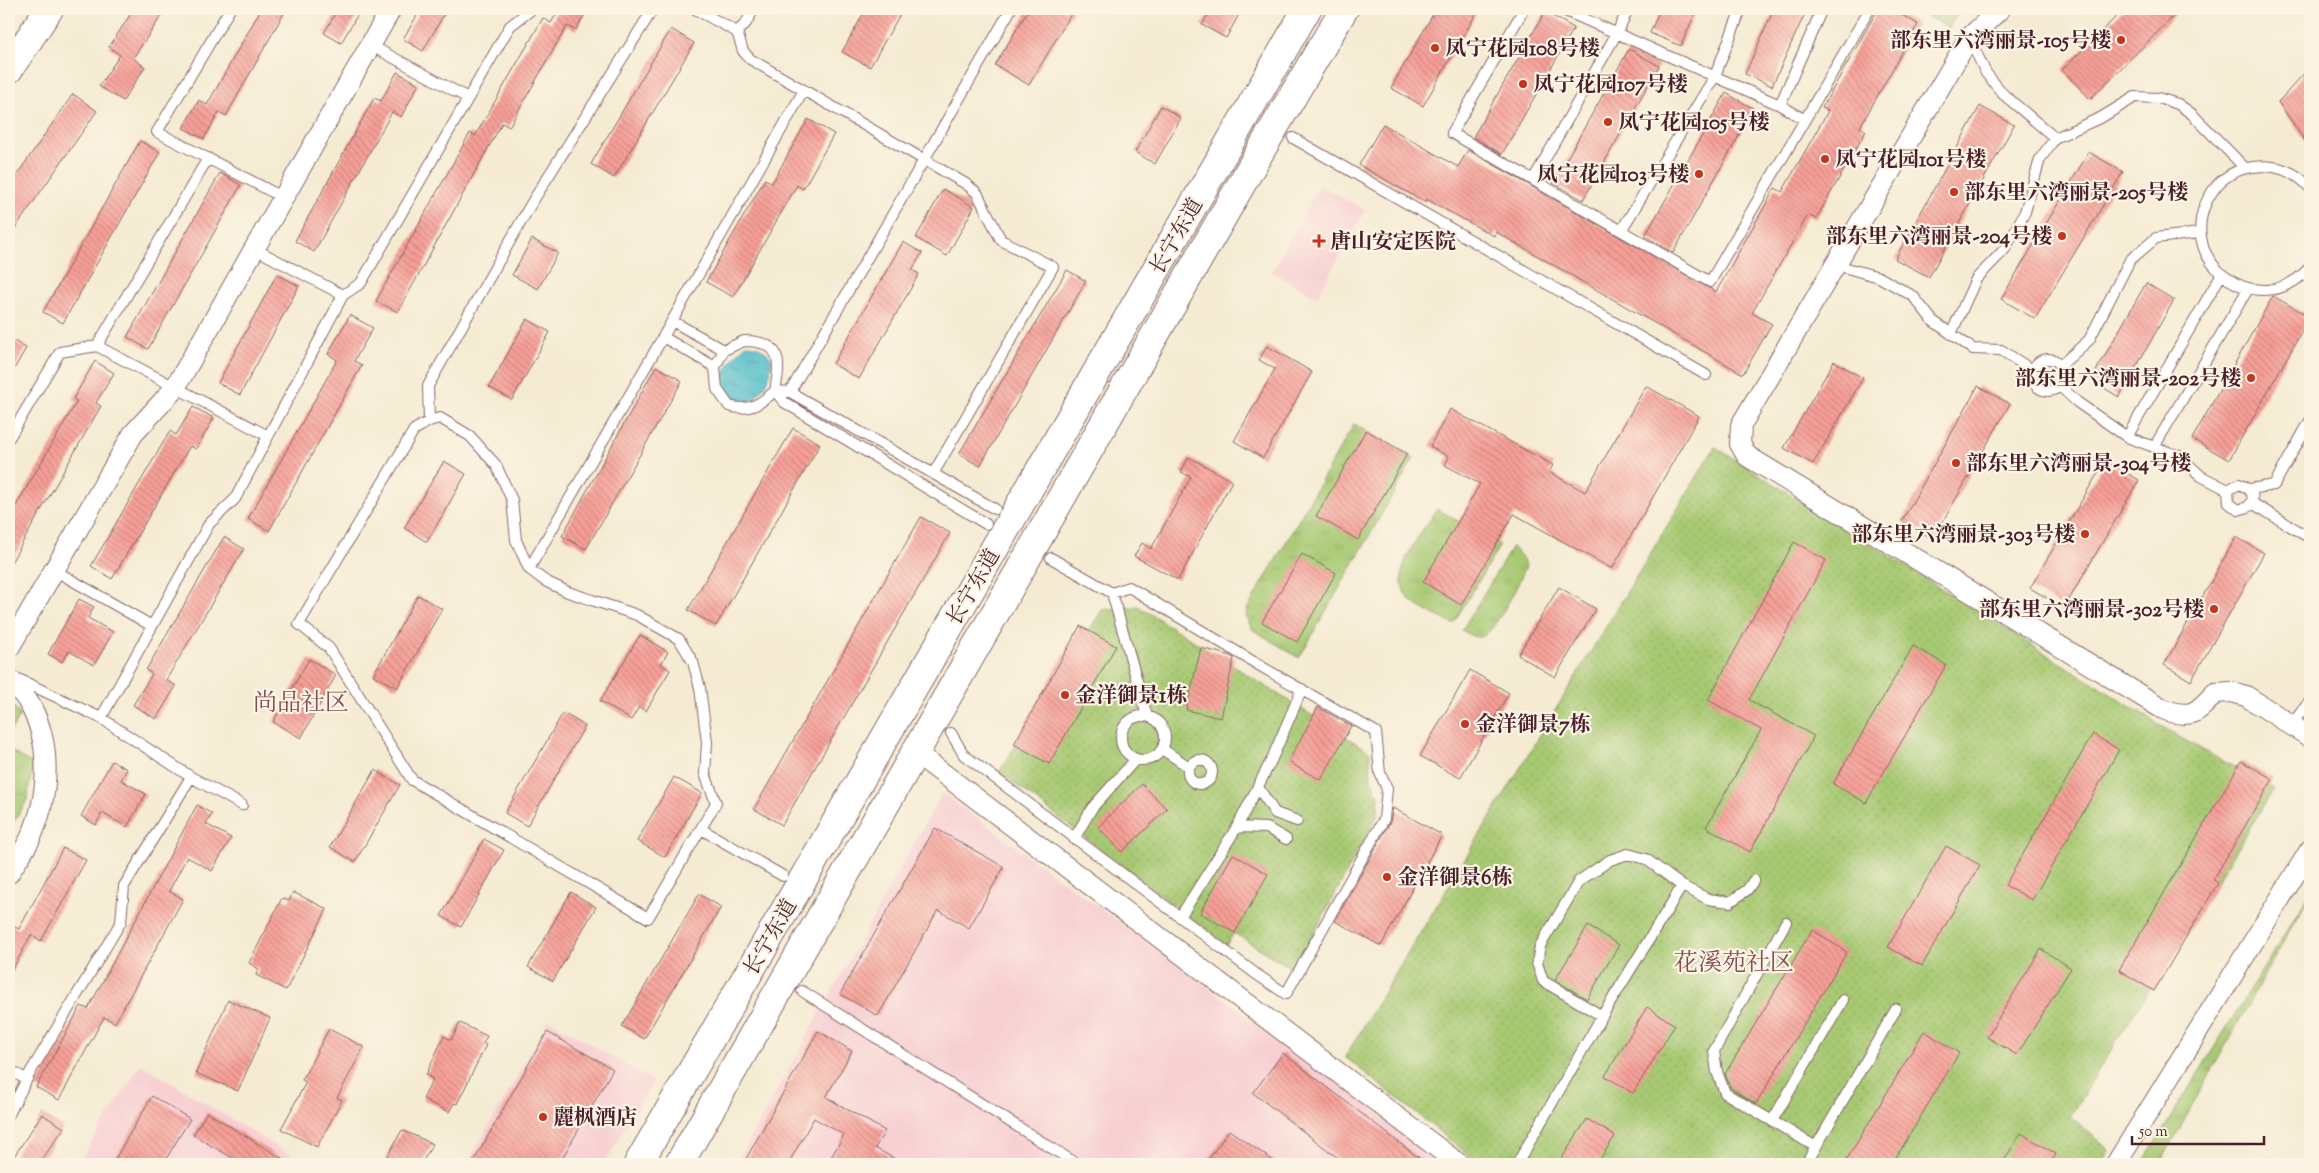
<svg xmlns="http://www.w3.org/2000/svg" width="2319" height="1173" font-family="'Sorts Mill Goudy','Noto Serif SC',serif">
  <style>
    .built { fill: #f7cfd3 }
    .grass { fill: url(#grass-tufts); stroke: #78744e }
    .park { fill: url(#park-dots); stroke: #78744e }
    .water { fill: url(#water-ripples); stroke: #4d6e7a }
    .building { fill: url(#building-back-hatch) }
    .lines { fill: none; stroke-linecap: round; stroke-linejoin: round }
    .lane-casing { stroke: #866666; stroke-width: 12 }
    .street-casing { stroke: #866666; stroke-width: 22 }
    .secondary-casing { stroke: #866666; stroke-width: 30 }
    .primary-casing { stroke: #866666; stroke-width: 30 }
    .lane { stroke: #fff; stroke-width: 10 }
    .street { stroke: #fff; stroke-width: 20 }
    .secondary { stroke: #fff; stroke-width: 28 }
    .primary { stroke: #fff; stroke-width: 28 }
    .poi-dot { fill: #c8321e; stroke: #fcf5e5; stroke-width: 2 }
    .labels { text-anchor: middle; stroke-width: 4.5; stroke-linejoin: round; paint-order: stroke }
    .poi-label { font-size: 21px; font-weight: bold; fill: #4a1f2b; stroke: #fcf5e5; text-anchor: start }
    .street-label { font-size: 21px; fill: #4a1f2b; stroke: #fcf5e5 }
    .quarter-label { font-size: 24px; fill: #874c51; stroke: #fcf5e5 }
  </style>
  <defs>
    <pattern id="grass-tufts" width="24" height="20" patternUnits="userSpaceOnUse" patternTransform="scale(1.25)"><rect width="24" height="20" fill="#a7c972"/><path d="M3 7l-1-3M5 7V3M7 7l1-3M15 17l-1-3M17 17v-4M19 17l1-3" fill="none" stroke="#91ac63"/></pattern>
    <pattern id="park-dots" width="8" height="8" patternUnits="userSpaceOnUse" patternTransform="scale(1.25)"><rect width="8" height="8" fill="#a7c972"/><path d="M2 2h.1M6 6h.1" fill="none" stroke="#91ac63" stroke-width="1.8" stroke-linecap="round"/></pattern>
    <pattern id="water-ripples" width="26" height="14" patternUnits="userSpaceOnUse" patternTransform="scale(1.25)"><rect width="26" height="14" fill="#50bdca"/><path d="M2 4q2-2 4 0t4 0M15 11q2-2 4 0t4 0" fill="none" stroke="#4499a4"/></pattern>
    <pattern id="building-back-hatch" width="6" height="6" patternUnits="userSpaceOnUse" patternTransform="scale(1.25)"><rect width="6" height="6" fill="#f7a098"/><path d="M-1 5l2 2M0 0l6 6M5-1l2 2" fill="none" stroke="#ca827c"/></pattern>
  </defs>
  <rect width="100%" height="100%" fill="#fcf5e5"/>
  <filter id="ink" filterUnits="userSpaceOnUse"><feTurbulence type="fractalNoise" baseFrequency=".02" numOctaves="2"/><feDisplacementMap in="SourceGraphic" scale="10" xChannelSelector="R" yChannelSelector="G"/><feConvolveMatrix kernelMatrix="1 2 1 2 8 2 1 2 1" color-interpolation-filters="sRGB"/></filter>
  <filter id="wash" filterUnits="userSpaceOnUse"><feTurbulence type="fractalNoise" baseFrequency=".0096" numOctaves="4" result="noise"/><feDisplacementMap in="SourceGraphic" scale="20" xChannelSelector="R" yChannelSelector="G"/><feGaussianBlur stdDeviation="1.12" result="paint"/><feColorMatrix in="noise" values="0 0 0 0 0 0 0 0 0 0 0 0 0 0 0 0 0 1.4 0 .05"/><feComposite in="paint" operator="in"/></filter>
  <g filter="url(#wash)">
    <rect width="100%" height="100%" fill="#f5ebd3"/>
    <path class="built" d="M1320 185 1365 210 1317 297 1272 272Z
      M942 793 1333 1078 1446 1164H736Z
      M549 1020 653 1081 604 1164H467Z
      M141 1064 305 1164H78Z"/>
    <path class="grass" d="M1354 424 1414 458 1299 658 1252 629 1246 616 1248 608Z
      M1437 509 1500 545 1453 624C1440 617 1419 609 1409 599 1386 572 1423 532 1437 509Z
      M1512 547 1521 556 1526 566C1520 581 1497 629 1483 636 1475 639 1468 634 1462 630Z
      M9 701 20 715 9 734Z
      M9 750 33 764 27 800 9 830Z
      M2310 893 2160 1164H2142Z"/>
    <path class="park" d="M1913 9H1960L1949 28Z
      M1715 447 2179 737 2274 789 2070 1116 2109 1150 2101 1164H1480L1345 1057Z
      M1138 606 1370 752 1371 779 1379 796 1378 815 1294 970 1234 933 1226 945 999 772 1102 610Z"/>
    <path class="water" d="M746 345C759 345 764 349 772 359 770 381 766 389 748 403 704 400 724 364 746 345Z"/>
    <g id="blocks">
      <path class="building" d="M134 9H166L133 58 145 67 123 101 99 86 120 55 109 47Z
        M261 9H276L284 13 226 116 219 112 204 139 183 128 199 100 207 105Z
        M338 9H350L358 14 341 43 324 33Z
        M421 9H447L423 51 403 39Z
        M559 9H588L576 30 567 26 509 127 502 123 398 312 376 301 470 133 475 136 543 18 551 23Z
        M866 9H903L870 67 842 52Z
        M1029 9H1074L1029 85 995 65Z
        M1211 9H1242L1226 38 1202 25Z
        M1436 9H1479L1423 106 1391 88Z
        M1660 9H1697L1681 46 1650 33Z
        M1774 9H1807L1772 86 1745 74Z
        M1878 9H1891L1918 24 1860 127 1866 131 1816 219 1808 215 1752 313 1772 324 1743 374 1496 232 1494 236 1426 199 1425 202 1359 165 1383 124 1458 167 1468 150 1716 292 1775 188 1782 192 1828 111 1822 108Z
        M2124 9H2181L2090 99 2062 70Z
        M1545 12 1574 28 1502 154 1473 137Z
        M671 29 694 43 614 178 591 164Z
        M1629 49 1659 66 1583 200 1553 183Z
        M2310 67V148L2278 102Z
        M397 72 419 84 401 117 392 112 314 252 295 241 374 98 381 101Z
        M1726 93 1754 109 1673 253 1645 236Z
        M73 94 97 111 9 237V186Z
        M1161 106 1181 118 1155 164 1135 152Z
        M1980 106 2014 125 1929 277 1895 259Z
        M808 119 834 134 803 189 797 185 733 297 706 282 765 179 772 183Z
        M140 141 160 152 63 323 43 312Z
        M2089 152 2123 172 2035 319 2001 299Z
        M220 173 241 185 148 349 127 337Z
        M943 189 974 207 947 256 916 238Z
        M532 239 558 253 538 289 512 275Z
        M903 242 922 253 912 270 919 274 859 379 833 364Z
        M1067 270 1086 281 980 466 959 454Z
        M277 274 299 286 240 395 218 383Z
        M2146 283 2174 300 2119 397 2091 380Z
        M2273 296 2310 317 2229 460 2192 439Z
        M350 315 373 328 354 361 362 365 269 531 248 519 337 360 328 354Z
        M527 319 550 332 512 400 489 387Z
        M9 338 26 348 9 378Z
        M1267 346 1312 372 1263 458 1234 441 1275 369 1259 360Z
        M95 361 114 373 96 403 101 406 9 566V518L77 401 73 399Z
        M1834 361 1863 378 1813 464 1784 448Z
        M656 366 682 381 586 549 562 536Z
        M1646 386 1699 416 1612 569 1514 514 1461 605 1423 582 1480 484 1445 465 1449 457 1430 446 1450 409 1553 465 1549 472 1585 492Z
        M1978 386 2010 404 1933 539 1902 521Z
        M193 407 214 418 196 449 190 446 112 579 91 566 170 431 176 435Z
        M793 428 820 444 716 626 688 610Z
        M1366 430 1407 454 1358 540 1316 516Z
        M1189 457 1232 481 1178 580 1134 556 1142 543 1151 549 1191 477 1181 472Z
        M444 461 466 474 427 542 404 528Z
        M2105 461 2139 480 2064 608 2030 588Z
        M921 517 950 533 782 825 754 809Z
        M224 537 244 549 166 680 176 686 156 719 133 705 152 674 146 670Z
        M2236 537 2264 553 2191 681 2164 665Z
        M1794 542 1826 560 1749 700 1814 736 1750 852 1706 827 1761 730 1708 700Z
        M1302 554 1336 573 1297 642 1262 622Z
        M1559 587 1596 609 1555 677 1518 655Z
        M418 595 442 609 397 688 373 675Z
        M79 599 94 607 88 618 113 632 94 665 69 651 62 662 48 654Z
        M1080 626 1116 646 1049 764 1014 744Z
        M640 635 668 652 661 664 670 670 646 711 639 707 631 720 600 701Z
        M1913 646 1946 665 1866 803 1833 784Z
        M1201 648 1228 655 1234 658 1221 718 1186 710Z
        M309 659 336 675 301 738 273 722Z
        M1470 670 1509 693 1460 778 1420 756Z
        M1318 707 1351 726 1321 780 1288 762Z
        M563 713 585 726 527 826 505 813Z
        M2093 734 2119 750 2032 900 2005 885Z
        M112 761 127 769 121 780 146 794 127 827 102 813 96 825 81 816Z
        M2241 761 2273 779 2213 880 2218 883 2154 991 2119 970Z
        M375 770 400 785 355 862 330 847Z
        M674 777 702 793 665 857 637 841Z
        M1142 784 1167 809 1122 852 1098 827Z
        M197 805 212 814 206 824 231 838 212 871 187 857 169 891 183 899 115 1023 104 1017 59 1100 36 1087 81 1006 88 1009Z
        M1393 808 1442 835 1381 946 1335 921 1390 822Z
        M935 828 1004 867 969 928 938 910 878 1016 840 994Z
        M484 839 504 850 461 927 441 916Z
        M1946 846 1980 865 1922 966 1888 947Z
        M63 848 86 860 41 941 31 935 9 976V924L19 929Z
        M1233 854 1268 874 1235 933 1200 913Z
        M293 892 327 909 286 990 256 975 259 969 249 963 282 898 289 901Z
        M571 892 596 907 553 981 528 967Z
        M699 894 721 907 644 1039 622 1026Z
        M1588 926 1619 945 1587 999 1555 980Z
        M1812 930 1847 952 1756 1104 1731 1088 1725 1074Z
        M2041 949 2071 968 2017 1055 1987 1037Z
        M228 1000 270 1018 238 1091 196 1073Z
        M1647 1007 1675 1025 1633 1093 1605 1076Z
        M460 1023 487 1036 483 1043 486 1045 457 1104 454 1103 449 1112 423 1099 433 1079 426 1075 436 1053 444 1036 451 1040Z
        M329 1029 364 1047 337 1098 342 1100 317 1147 281 1129 306 1082 302 1080Z
        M818 1031 852 1051 826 1097 885 1131 875 1148 904 1164H827L844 1135 814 1118 788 1164H743Z
        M1924 1031 1959 1053 1892 1164H1844Z
        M547 1032 613 1069 559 1164H472Z
        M1283 1053 1427 1164H1346L1253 1093Z
        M152 1096 190 1119 163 1164H112Z
        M207 1112 291 1164H243L193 1135Z
        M42 1114 64 1128 39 1164H9Z
        M1587 1119 1615 1136 1597 1164H1558Z
        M402 1130 433 1144 421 1164H383Z
        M1229 1130 1278 1164H1205Z
        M2021 1133 2056 1154 2050 1164H2002Z"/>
    </g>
  </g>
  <g filter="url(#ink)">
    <use href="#blocks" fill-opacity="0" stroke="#866666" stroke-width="1"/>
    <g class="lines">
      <defs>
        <path id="lane" d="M230 9 157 132 284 198
          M695 9 737 32 743 51 750 59 966 184 977 193 1001 240 1053 267 933 474
          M1524 9 1452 133 1710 282 1869 10 1867 9
          M1561 9 1780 105 1822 9
          M737 32 746 23 754 9
          M1969 38 1986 73 2003 94 2055 138
          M370 45 468 98
          M1780 105 1805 120
          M1293 138 1706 375
          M1533 180 1617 33 1628 9
          M2310 188C2296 171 2275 164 2253 167 2236 169 2221 178 2212 192 2168 258 2259 327 2310 267
          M1621 231 1715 76 1741 9
          M255 249 343 295
          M1836 265 1879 277 1913 296 1933 321 1973 349 2001 350 2032 370
          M672 321 804 90
          M1951 334 1976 279 2005 249 2025 212 2040 159 2055 138 2102 117 2135 97 2158 98 2178 104 2192 114 2245 168
          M744 341C782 341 781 361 775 391 760 404 749 412 729 406L717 389 715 367 724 350Z
          M97 346 268 436
          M2032 375a16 16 0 1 1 32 0a16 16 0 1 1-32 0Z
          M2061 365 2089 340 2130 260 2156 238 2200 233
          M715 367 663 337 672 321 724 350
          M2060 386 2077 402 2127 437 2179 456 2201 476 2228 490
          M790 392 775 391 784 402 986 524
          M440 418 470 436 496 465 512 500 516 540 529 569 545 581 568 592 637 615 679 639 693 662 700 688 707 742 705 774 716 803 648 918 412 780 329 648 299 624 414 430 429 421Z
          M429 421 428 386 531 204 653 9
          M2127 437 2221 275
          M9 438 60 352 97 346 208 158
          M2154 447 2248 289
          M2239 484C2250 489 2258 495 2248 507L2238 510 2229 503 2228 490Z
          M2250 489 2274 485 2310 421
          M2252 503 2310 538
          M995 509 790 392 1011 9
          M529 569 663 337
          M54 570 152 626
          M1112 593 1147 716
          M14 677 101 718 191 777 242 805
          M1121 738a22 22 0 1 1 44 0a22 22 0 1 1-44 0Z
          M101 718 209 524 235 499 343 295 361 283 510 26 532 9
          M2290 726 2310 701
          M951 733 964 755 1256 974 1286 994 1384 819 1387 789 1380 773 1376 732 1262 667 1129 587 1112 593 1051 558
          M1162 749 1189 767
          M1188 772a12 12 0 1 1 24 0a12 12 0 1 1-24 0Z
          M1258 787 1275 813 1297 821
          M1237 827 1267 828 1286 839
          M701 829 783 876
          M1074 839 1092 808 1136 759
          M1180 917 1237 827 1271 761 1302 689
          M1786 922 1714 1051 1717 1072 1725 1093 1816 1147
          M802 991 1077 1164
          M1602 1016 1543 981 1537 963 1540 946 1579 881 1610 860 1628 854 1646 859 1682 886 1708 899 1730 902 1747 890 1754 880
          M9 1070 26 1079
          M9 1114 31 1071 121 922 124 886 191 777
          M1772 1121 1843 1000
          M1517 1164 1602 1016 1682 886
          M1806 1164 1896 1009"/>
        <path id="street" d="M2000 9 1969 38 1741 425 1740 444 1747 456 2163 709C2191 719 2196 714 2215 693L2231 692 2246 696 2310 737
          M9 648 133 434 175 388 391 9
          M9 680C15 686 23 693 27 700 53 741 50 798 29 841 23 852 15 863 9 873
          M916 753 1459 1164
          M2116 1164 2310 850"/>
        <path id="secondary" d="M9 69 49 9"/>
        <path id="primary" d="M638 1164 1307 9
          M679 1164 1261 150 1344 9"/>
      </defs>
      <use href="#lane" class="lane-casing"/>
      <use href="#street" class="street-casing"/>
      <use href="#secondary" class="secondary-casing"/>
      <use href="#primary" class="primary-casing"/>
      <use href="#lane" class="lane"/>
      <use href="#street" class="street"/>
      <use href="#secondary" class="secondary"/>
      <use href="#primary" class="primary"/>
    </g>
  </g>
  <g class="poi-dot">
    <circle cx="2121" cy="40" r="5"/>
    <circle cx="1435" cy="48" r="5"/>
    <circle cx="1523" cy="84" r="5"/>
    <circle cx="1608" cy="122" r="5"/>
    <circle cx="1825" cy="159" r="5"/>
    <circle cx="1699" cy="174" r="5"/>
    <circle cx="1954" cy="192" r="5"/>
    <circle cx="2062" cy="236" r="5"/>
    <path d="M1316.5 233.5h5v5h5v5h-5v5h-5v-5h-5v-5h5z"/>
    <circle cx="2251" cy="378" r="5"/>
    <circle cx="1956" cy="463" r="5"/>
    <circle cx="2085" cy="534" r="5"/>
    <circle cx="2214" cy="609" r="5"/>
    <circle cx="1065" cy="695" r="5"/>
    <circle cx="1465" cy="724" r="5"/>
    <circle cx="1387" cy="877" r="5"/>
    <circle cx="543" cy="1117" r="5"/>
  </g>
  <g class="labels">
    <g class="poi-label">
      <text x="2111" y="47" text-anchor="end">部东里六湾丽景-105号楼</text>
      <text x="1445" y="55">凤宁花园108号楼</text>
      <text x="1533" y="91">凤宁花园107号楼</text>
      <text x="1618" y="129">凤宁花园105号楼</text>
      <text x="1835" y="166">凤宁花园101号楼</text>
      <text x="1689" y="181" text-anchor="end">凤宁花园103号楼</text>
      <text x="1964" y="199">部东里六湾丽景-205号楼</text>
      <text x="2052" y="243" text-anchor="end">部东里六湾丽景-204号楼</text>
      <text x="1330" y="248">唐山安定医院</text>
      <text x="2241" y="385" text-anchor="end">部东里六湾丽景-202号楼</text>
      <text x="1966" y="470">部东里六湾丽景-304号楼</text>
      <text x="2075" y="541" text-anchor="end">部东里六湾丽景-303号楼</text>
      <text x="2204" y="616" text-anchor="end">部东里六湾丽景-302号楼</text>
      <text x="1075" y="702">金洋御景1栋</text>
      <text x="1475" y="731">金洋御景7栋</text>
      <text x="1397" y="884">金洋御景6栋</text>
      <text x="553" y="1124">麗枫酒店</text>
    </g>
    <g class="street-label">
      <text transform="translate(1176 236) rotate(-60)" y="7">长宁东道</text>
      <text transform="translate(973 587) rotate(-60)" y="7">长宁东道</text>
      <text transform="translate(770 937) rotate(-60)" y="7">长宁东道</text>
    </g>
    <g class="quarter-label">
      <text x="301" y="710">尚品社区</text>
      <text x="1734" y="970">花溪苑社区</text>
    </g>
  </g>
  <rect width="2319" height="1173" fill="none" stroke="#fcf5e5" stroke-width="30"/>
  <path d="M2132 1136v8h132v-8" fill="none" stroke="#4a1f2b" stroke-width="2.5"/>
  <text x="2139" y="1136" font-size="15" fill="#4a1f2b" stroke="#fcf5e5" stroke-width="4" paint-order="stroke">50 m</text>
</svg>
